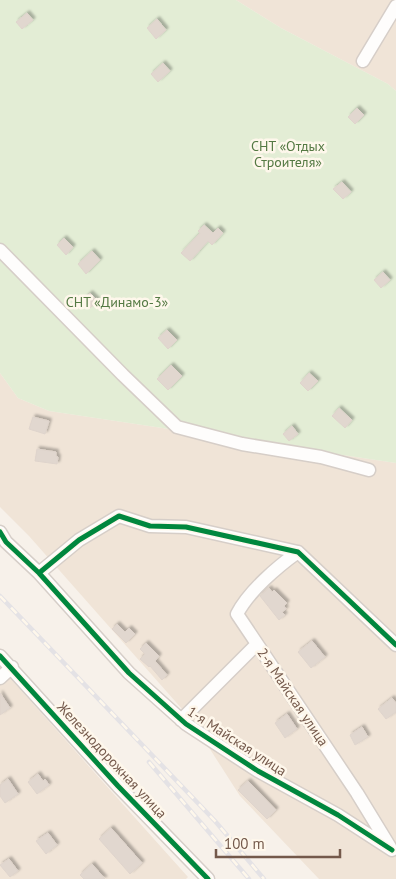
<svg xmlns="http://www.w3.org/2000/svg" width="396" height="879" font-family="'PT Sans',sans-serif">
  <style>
    .residential { fill: #f0e4d7 }
    .green { fill: #e3edd5 }
    .building { fill: #e1d7cf; stroke: #dfd4cc; filter: url(#shadow) }
    .lines { fill: none; stroke-linecap: round; stroke-linejoin: round }
    .minor-casing { stroke: #d6cec8; stroke-width: 15 }
    .minor { stroke: #fefdfc; stroke-width: 12 }
    .rail-casing { stroke: #e4e2e5; stroke-width: 4.5 }
    .rail { stroke: #fef7eb; stroke-width: 2.5; stroke-dasharray: 8; stroke-linecap: butt }
    .cycleway-casing { stroke: #fef7eb; stroke-width: 8 }
    .cycleway { stroke: #00873e; stroke-width: 5 }
    .labels { text-anchor: middle; stroke-width: 5; stroke-linejoin: round; paint-order: stroke }
    .park-label { font-size: 14px; fill: #547943; stroke: #fef7eb }
    .street-label { font-size: 14px; fill: #74594b; stroke: #fef7eb }
  </style>
  <defs>
    <filter id="shadow"><feDropShadow dx="2.5" dy="-2.5" stdDeviation="1" flood-color="#0004"/></filter>
  </defs>
  <rect width="100%" height="100%" fill="#f7f1ea"/>
  <path class="residential" d="M236 0H396V91L388 84 281 28Z
    M0 373 18 398 49 411 396 463V879H319L240 796 190 718 29 536 0 507Z
    M0 669 9 677 188 877 186 879H0Z"/>
  <path class="green" d="M0 0H236L281 28 388 84 396 91V463L49 411 18 398 0 373Z"/>
  <path class="building" d="M27 13 33 20 22 29 16 22Z
    M157 19 166 30 156 39 147 28Z
    M163 63 170 71 158 82 151 74Z
    M357 108 364 115 355 124 348 117Z
    M342 182 351 192 343 199 333 189Z
    M204 225 213 233 218 228 223 233 212 245 208 241 190 261 181 253 200 233 198 231Z
    M64 238 73 247 66 255 57 245Z
    M92 251 100 260 86 274 78 264Z
    M383 272 390 280 381 288 374 280Z
    M90 293 98 301 90 308 83 300Z
    M167 330 177 340 168 349 158 338Z
    M171 365 182 376 168 390 157 379Z
    M309 373 318 381 308 391 300 383Z
    M339 408 352 420 345 428 332 416Z
    M33 417 49 421 45 434 29 429Z
    M292 426 298 434 289 441 283 434Z
    M37 449 56 452V456L58 457 57 464 35 461Z
    M269 588 272 592 274 590 287 603 284 606 286 609 282 612 285 615 279 620 260 596Z
    M117 624 125 632 129 628 135 634 126 643 112 629Z
    M312 641 325 657 311 668 298 652Z
    M146 643 159 656 155 661 167 675 162 680 150 666 149 667 140 659 145 654 140 649Z
    M0 693 10 708 0 715Z
    M392 698 396 703V712L386 719 378 709Z
    M287 714 297 729 285 738 275 723Z
    M362 727 368 737 355 745 350 735Z
    M38 774 43 781 45 779 49 785 37 794 28 782Z
    M8 779 18 794 5 803 0 796V785Z
    M248 781 276 810 267 819 238 790Z
    M111 828 142 863 130 874 99 839Z
    M48 833 57 845 46 854 36 841Z
    M9 859 18 871 10 877 0 865Z
    M92 864 105 879H84L80 875Z"/>
  <g class="lines">
    <defs>
      <path id="minor" d="M363 61 396 6
        M0 250 123 375 177 427 242 444 321 457 369 470
        M0 532 6 542 39 573 129 673 186 724 258 771 338 815 392 850
        M298 552C277 567 249 591 237 614L357 793 390 847
        M39 573 79 540 119 516 150 526 186 527 298 552 396 645
        M0 656 118 786 208 879
        M0 678 12 667
        M181 720 257 644"/>
    </defs>
    <use href="#minor" class="minor-casing"/>
    <use href="#minor" class="minor"/>
    <defs>
      <path id="rail" d="M0 596 215 821 264 879
        M149 762 249 879"/>
    </defs>
    <use href="#rail" class="rail-casing"/>
    <use href="#rail" class="rail"/>
    <defs>
      <path id="cycleway" d="M0 532 6 542 39 573 129 673 186 724 258 771 338 815 392 850
        M39 573 79 540 119 516 150 526 186 527 298 552 396 645
        M0 656 118 786 208 879"/>
    </defs>
    <use href="#cycleway" class="cycleway-casing"/>
    <use href="#cycleway" class="cycleway"/>
  </g>
  <g class="labels">
    <g class="park-label">
      <text x="288" y="151">СНТ «Отдых<tspan x="288" dy="16">Строителя»</tspan></text>
      <text x="117" y="307">СНТ «Динамо-3»</text>
    </g>
    <g class="street-label">
      <text transform="translate(293 697) rotate(56)" y="5">2-я Майская улица</text>
      <text transform="translate(237 741) rotate(33)" y="5">1-я Майская улица</text>
      <text transform="translate(112 760) rotate(47)" y="5">Железнодорожная улица</text>
    </g>
  </g>
  <path d="M216 849v8h124v-8" fill="none" stroke="#74594b" stroke-width="2.5"/>
  <text x="224" y="849" font-size="15" fill="#74594b" stroke="#fef7eb" stroke-width="4" paint-order="stroke">100 m</text>
</svg>
